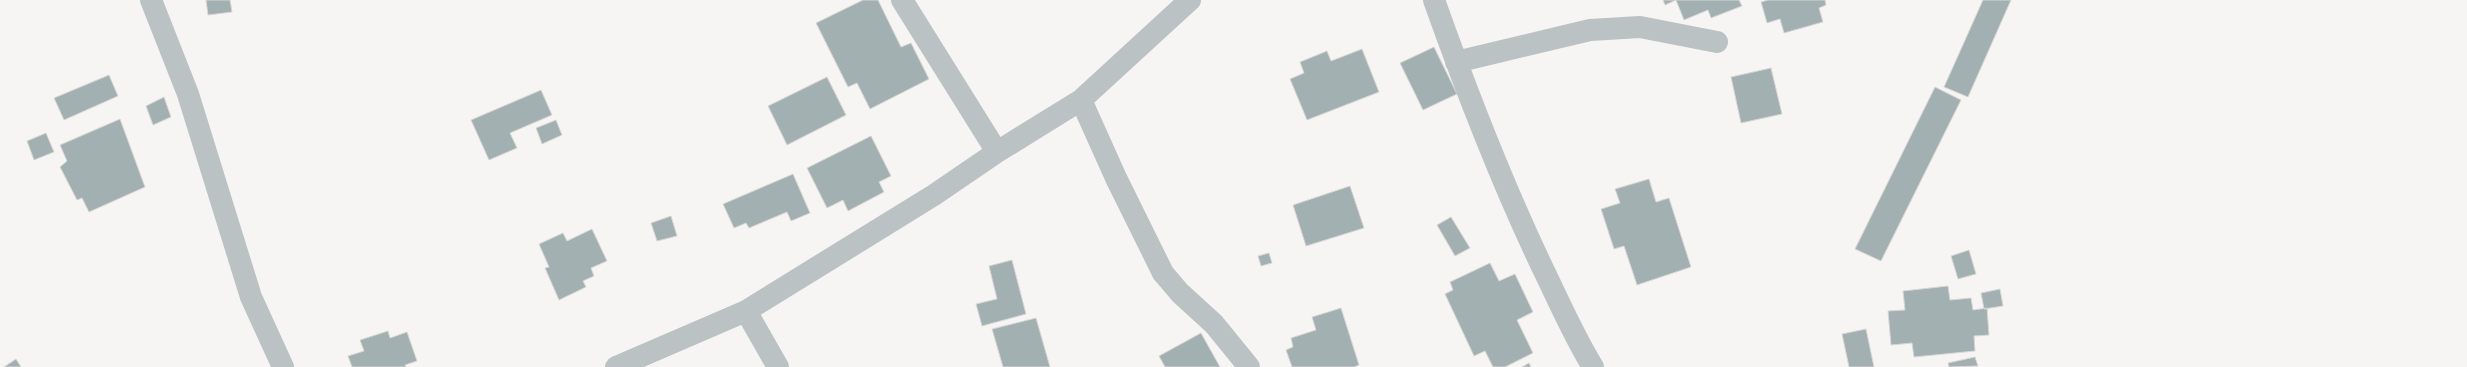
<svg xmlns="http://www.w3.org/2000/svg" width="2467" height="367" font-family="'DM Sans',sans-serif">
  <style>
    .building { fill: #a2b0b1; stroke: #d8d7d6 }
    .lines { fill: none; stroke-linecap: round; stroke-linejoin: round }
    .street { stroke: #bbc2c3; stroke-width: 22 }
  </style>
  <rect width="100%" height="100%" fill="#f6f5f3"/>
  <path class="building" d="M206 0H230L232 12 208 15Z
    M863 0H878L901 47 911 43 929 79 870 109 857 83 848 87 816 23Z
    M1663 0H1739L1742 6 1711 18 1708 10 1684 20 1676 0 1665 5Z
    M1768 0H1825L1826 5 1819 8 1823 22 1784 33 1780 19 1767 23 1761 2Z
    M1983 0H2011L1968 97 1944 87Z
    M1434 47 1457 94 1423 110 1400 63Z
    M1362 49 1379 92 1307 120 1290 79 1304 73 1300 62 1327 51 1331 61Z
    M1771 68 1782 114 1741 123 1731 77Z
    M109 75 118 96 64 120 54 98Z
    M827 77 846 115 787 145 768 106Z
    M1935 87 1961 100 1881 261 1855 249Z
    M541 90 552 115 510 133 517 148 489 160 471 120Z
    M164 97 171 117 153 125 146 106Z
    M120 119 145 187 89 212 82 198 77 200 60 167 67 161 60 145Z
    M556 120 562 135 542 144 536 128Z
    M46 133 54 152 34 160 27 141Z
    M871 136 891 176 879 182 884 192 848 211 843 200 827 208 807 168Z
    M793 174 810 213 791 221 787 212 749 228 746 223 734 228 723 204Z
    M1649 179 1656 202 1669 198 1691 267 1637 285 1624 246 1614 249 1601 209 1620 203 1615 189Z
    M1350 186 1364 228 1306 246 1293 205Z
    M671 216 677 236 657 241 651 223Z
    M1451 217 1470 248 1455 256 1437 225Z
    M592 229 607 261 591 268 594 276 583 281 586 287 559 300 545 268 549 267 539 244 563 233 567 241Z
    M1969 250 1976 274 1958 279 1951 256Z
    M1269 253 1272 263 1261 266 1258 256Z
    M1012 260 1026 314 982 326 976 304 997 299 989 266Z
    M1490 263 1499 281 1515 274 1533 312 1517 320 1533 353 1505 367H1493L1485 351 1474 356 1445 294 1453 290 1450 282Z
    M1948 286 1950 300 1971 298 1973 310 1987 308 1989 335 1974 336 1975 351 1914 357 1912 343 1891 345 1888 311 1905 310 1903 291Z
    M2000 289 2003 306 1984 309 1981 293Z
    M1341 308 1359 365 1354 367H1292L1286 350 1293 347 1291 338 1316 330 1312 317Z
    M1036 318 1050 367H1003L992 329Z
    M1866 329 1874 367H1849L1842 334Z
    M388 331 390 338 407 332 417 361 405 365 406 367H352L348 356 364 351 360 340Z
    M1201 333 1220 367H1165L1159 356Z
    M1975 357 1978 366 1949 367 1948 363Z
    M16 359 21 367H4Z
    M1529 363 1531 367H1522Z"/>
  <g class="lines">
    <path class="street" d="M151 0 188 94 251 297 283 367
      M902 0 997 152
      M1434 0C1467 93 1503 186 1546 275 1561 306 1575 338 1593 367
      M1456 62 1590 30 1640 27 1717 42
      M1081 100 1116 178 1163 273 1180 293 1214 324 1249 367
      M746 311 778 367
      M616 367 746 311 934 195 997 152 1081 100 1190 0"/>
  </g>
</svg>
